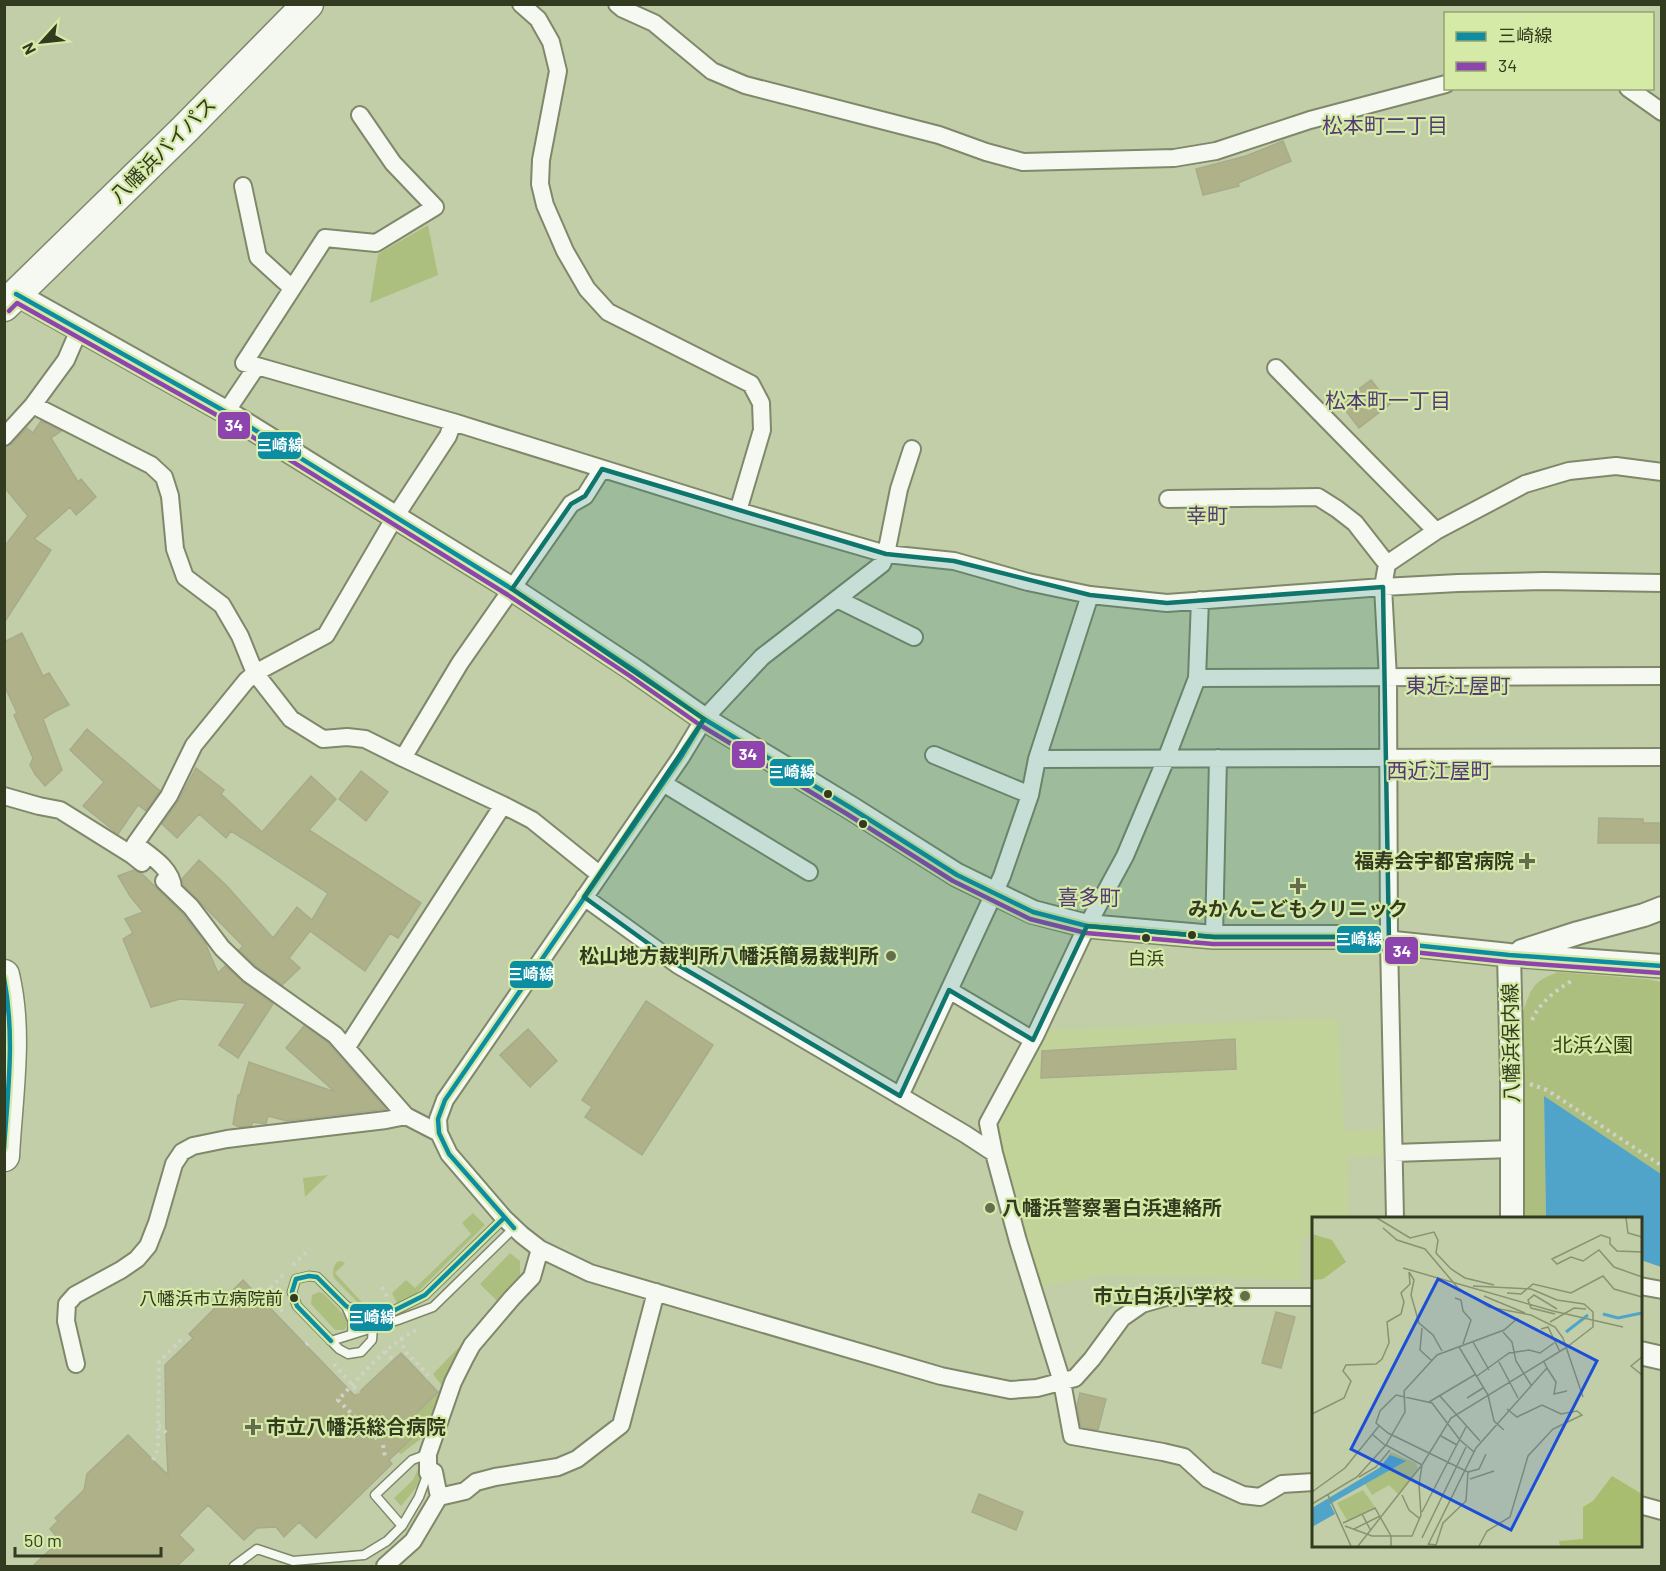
<svg xmlns="http://www.w3.org/2000/svg" width="1666" height="1571" font-family="Barlow,'Noto Sans JP',sans-serif">
  <style>
    .built { fill: #c1d399 }
    .green { fill: #adbf7f }
    .water { fill: #51a4c9 }
    .building { fill: #afb189; stroke: #a7ab8c; stroke-width: 1.5 }
    .lines { fill: none; stroke-linecap: round; stroke-linejoin: round }
    .lane-casing { stroke: #7f886a; stroke-width: 11 }
    .street-casing { stroke: #7f886a; stroke-width: 20 }
    .secondary-casing { stroke: #7f886a; stroke-width: 26 }
    .highway-casing { stroke: #7f886a; stroke-width: 33 }
    .path { stroke: #cfd2c7; stroke-width: 4; stroke-dasharray: 3 4.5; stroke-linecap: butt }
    .lane { stroke: #f6f8f2; stroke-width: 8 }
    .street { stroke: #f6f8f2; stroke-width: 16 }
    .secondary { stroke: #f6f8f2; stroke-width: 22 }
    .highway { stroke: #f6f8f2; stroke-width: 30 }
    .bus-1-casing { stroke: #d5eaa6; stroke-width: 9 }
    .bus-2-casing { stroke: #d5eaa6; stroke-width: 9 }
    .bus-1 { stroke: #0c8da2; stroke-width: 4.5 }
    .bus-2 { stroke: #8e44ad; stroke-width: 4.5 }
    .marked { fill: #0f766e; fill-opacity: 0.2; stroke: #0f766e; stroke-width: 4.5; stroke-linejoin: round }
    .bus-dot { fill: #323a1f; stroke: #d5eaa6; stroke-width: 2 }
    .poi-dot { fill: #646e4f; stroke: #d5eaa6; stroke-width: 2 }
    .labels { text-anchor: middle; stroke-width: 4.5; stroke-linejoin: round; paint-order: stroke }
    .bus-label { font-size: 18px; fill: #323a1f; stroke: #d5eaa6 }
    .street-label { font-size: 20px; fill: #323a1f; stroke: #d5eaa6 }
    .poi-label { font-size: 20px; font-weight: bold; fill: #323a1f; stroke: #d5eaa6; text-anchor: end }
    .park-label { font-size: 20px; fill: #364115; stroke: #d5eaa6 }
    .neighbourhood-label { font-size: 21px; fill: #533a75; stroke: #d5eaa6 }
    .inset-river { fill: none; stroke: #51a4c9; stroke-width: 3 }
    .inset-road { fill: none; stroke: #889371; stroke-width: 1.5 }
    .view { fill: #1d4ed8; fill-opacity: 0.15; stroke: #1d4ed8; stroke-width: 3 }
    .inset-edge { fill: none; stroke: #323a1f; stroke-width: 3 }
    .line-badge { stroke: #d5eaa6; stroke-width: 2 }
    .badge-label { font-size: 16px; text-anchor: middle; font-weight: bold; fill: #fff }
  </style>
  <rect width="100%" height="100%" fill="#c2cea8"/>
  <path class="built" d="M1338 1018 1344 1131 1386 1129 1387 1154 1347 1157 1349 1218H1314L1313 1236H1301V1280L1104 1275 1041 1286 1002 1150 996 1124 1044 1030Z"/>
  <path class="green" d="M428 225 438 275 370 303 378 254Z
    M1558 972 1647 979 1661 982V1174L1544 1097 1546 1218H1525L1523 1012C1532 987 1532 982 1558 972Z
    M328 1175 305 1197 303 1178Z
    M473 1213 485 1225 414 1296 397 1303 392 1293 406 1280 415 1288 471 1234 462 1223Z
    M510 1253 520 1261V1280L499 1303 480 1284Z
    M341 1261 345 1263 335 1273 369 1310H373L383 1302 388 1308 373 1313 365 1310 334 1278C332 1271 333 1267 337 1262Z
    M319 1292 323 1293 347 1318C349 1323 348 1326 344 1330H335L311 1304 312 1295Z
    M485 1320 434 1408 427 1422 422 1438 401 1454 398 1452 415 1435 405 1424 443 1387 433 1374Z
    M423 1468 419 1484 401 1506 394 1498 413 1480 418 1469Z"/>
  <path class="water" d="M1544 1096 1661 1174V1267L1641 1260 1640 1218H1546Z"/>
  <path class="building" d="M1283 141 1291 161 1238 183 1239 186 1203 195 1196 169 1246 156Z
    M1371 380 1390 404 1359 428 1340 403Z
    M41 421 61 431 51 438 78 482 81 479 96 497 76 515 70 507 34 539 51 550 4 623V547L28 516 4 487V447L12 444 27 428 33 433Z
    M22 633 43 676 49 673 69 705 54 712 43 719 62 770 45 786 35 774 30 765 33 758 14 715 17 713 4 685V642Z
    M87 729 160 791 146 811 138 805 118 834 83 806 104 782 70 750Z
    M196 768 224 790 221 794 262 832 311 776 336 799 309 830 421 903 398 938 390 933 365 971 310 931 289 958 300 968 282 985 256 966 239 950 243 946 183 885 182 879 199 860 226 885 273 938 297 907 312 920 328 893 231 831 226 838 199 814 177 838 162 824 178 802Z
    M361 771 388 792 366 821 339 799Z
    M1599 818 1643 819V823H1662V843H1598Z
    M134 870 141 873 183 914 205 943 218 973 225 966 243 982 273 1004 238 1058 219 1045 246 1003 180 999 151 1007 123 939 133 933 125 919 143 912 130 896 118 876Z
    M646 1001 713 1045 642 1155 585 1117 592 1107 582 1100Z
    M304 1026 328 1043 386 1109 287 1121 268 1116 266 1124 253 1122 251 1126 239 1127 233 1124 238 1095H240L249 1062 335 1092 286 1048Z
    M528 1029 557 1061 530 1087 500 1055Z
    M1235 1039 1236 1069 1041 1078 1042 1051Z
    M243 1280 355 1396 401 1353 438 1392 405 1424 415 1435 389 1460 392 1464 316 1538 299 1522 284 1537 276 1527 257 1528 244 1540 208 1505 179 1535 194 1550 177 1566H33L60 1540 50 1529 58 1521 55 1518 84 1490 87 1474 128 1435 168 1475 166 1433 165 1365 193 1338 189 1334Z
    M1276 1312 1295 1317 1281 1368 1262 1363Z
    M1080 1393 1106 1399 1098 1430 1081 1427 1077 1406Z
    M979 1494 1023 1512 1016 1530 972 1512Z"/>
  <g class="lines">
    <defs>
      <path id="lane" d="M346 1306 353 1322 352 1333
        M373 1327 372 1340 361 1352 348 1354 339 1349 297 1306 292 1292 296 1279 309 1276 317 1277 346 1306 369 1318 395 1310 425 1295 504 1218
        M331 1341 398 1320 433 1307 514 1228
        M402 1526 375 1495 412 1460 428 1454
        M234 1566 257 1549 293 1561 364 1555 387 1541 402 1526 419 1497 428 1473"/>
      <path id="street" d="M521 4 538 19 551 42 558 71 541 160 540 184 545 205 565 251 587 289 608 312 751 384 761 403 762 430 738 511
        M617 4 623 9 654 23 712 71 745 85 939 135 986 152 1023 162 1174 158 1216 151 1310 120 1446 84
        M1628 88 1662 112
        M243 186 258 257 292 288
        M257 366 244 363 325 238 376 243 435 207 393 163 360 115
        M1276 368 1436 531
        M33 405 151 465 164 477 170 496 175 549 185 577 222 605 240 636 255 673 291 719 323 739 347 737 365 739 403 758 503 805 532 820 599 874
        M226 412 257 366 453 422 738 511 886 554 954 561 1028 582 1090 595 1167 603 1383 587 1458 583 1544 581 1662 583
        M4 437 33 405 66 360 79 330
        M912 449 899 489 886 554 882 564 762 657 704 719 681 757 445 1100 438 1119 439 1133 449 1154 504 1218 522 1235 540 1249 590 1273 941 1376 1010 1390 1037 1388 1075 1378 1092 1359 1122 1318 1142 1304 1166 1297H1314
        M1168 499 1318 497 1337 509 1355 523 1387 564
        M837 599 914 637
        M1200 600 1197 678 1166 759 1125 856 1087 926 1035 1036 988 1123 994 1153 1018 1241 1062 1382 1072 1436 1163 1452 1184 1457 1208 1479 1243 1495 1260 1497 1282 1484 1314 1482
        M1197 678 1662 676
        M934 755 1030 795
        M403 758 460 663 571 504 585 496 602 469
        M1037 759 1662 757
        M663 783 809 872
        M4 796 39 806 60 810 132 855 142 863
        M164 881 191 907 222 948 249 974 335 1035 406 1116 439 1133
        M173 888C172 868 149 855 135 844L169 796 194 745 246 681 255 673 326 635 395 517 448 436 453 422
        M584 897 678 965 965 1134 994 1153
        M1214 937 1218 758
        M949 990 1033 1040
        M347 1047 503 805
        M900 1096 1002 876 1030 795 1037 759 1090 595
        M1394 1153 1512 1149
        M1395 1218 1389 942 1388 678 1383 587 1387 564 1436 531 1525 484 1569 471 1616 466 1662 472
        M1640 1286 1662 1290
        M76 1364 66 1321 67 1304 75 1295 121 1270 137 1259 148 1246 157 1223 174 1164 182 1152 193 1146 227 1139 386 1120 406 1116
        M439 1497 465 1491 476 1482 495 1477 558 1467 577 1459 621 1425 656 1292
        M1640 1505 1662 1511
        M385 1566 413 1541 439 1497 434 1472 428 1473V1454L453 1382 465 1358 472 1345 512 1298 532 1277 540 1249"/>
      <path id="secondary" d="M16 294 226 412 395 517 512 589 634 670 704 719 851 808 957 875 1033 912 1087 926 1214 937H1336L1509 955 1662 966
        M1522 951 1578 933 1644 915 1662 908
        M1509 955 1512 1078V1218
        M1640 1353 1662 1358"/>
      <path id="highway" d="M4 306 184 130 308 4
        M4 975C18 1033 7 1097 4 1156"/>
    </defs>
    <use href="#lane" class="lane-casing"/>
    <use href="#street" class="street-casing"/>
    <use href="#secondary" class="secondary-casing"/>
    <use href="#highway" class="highway-casing"/>
    <path class="path" d="M1532 1020C1540 1002 1556 990 1573 980
      M1530 1084 1547 1090 1662 1166
      M293 1265 310 1249
      M382 1287 389 1300
      M255 1292 259 1287 285 1314
      M265 1293 283 1275
      M401 1338 404 1350 429 1376 426 1379
      M306 1345 311 1340
      M385 1351 393 1360
      M334 1364 359 1393
      M159 1425 166 1433
      M377 1439 338 1400C362 1375 385 1346 416 1330
      M383 1445 385 1457
      M153 1460 158 1448 159 1362 184 1337"/>
    <use href="#lane" class="lane"/>
    <use href="#street" class="street"/>
    <use href="#secondary" class="secondary"/>
    <use href="#highway" class="highway"/>
    <defs>
      <path id="bus-1" d="M16 294 226 412 512 589 634 670 704 719 851 808 957 875 1033 912 1087 926 1214 937H1336L1509 955 1662 966
        M4 978C15 1035 8 1091 4 1148
        M514 1228 449 1154 439 1133 438 1119 445 1100 681 757 704 719
        M331 1341 297 1306 292 1292 296 1279 309 1276 317 1277 346 1306 369 1318 395 1310 425 1295 504 1218"/>
      <path id="bus-2" d="M9 311 17 303 222 418 508 595 630 676 700 725 847 814 953 881 1030 919 1086 933 1213 944H1336L1508 962 1661 973"/>
    </defs>
    <use href="#bus-1" class="bus-1-casing"/>
    <use href="#bus-2" class="bus-2-casing"/>
    <use href="#bus-1" class="bus-1"/>
    <use href="#bus-2" class="bus-2"/>
  </g>
  <path class="marked" d="M602 469 886 554 954 561 1090 595 1167 603 1383 587 1389 942 1336 937H1214L1087 926 1033 1040 949 990 900 1096 678 965 584 897 704 719 512 589 571 504 585 496Z"/>
  <g class="bus-dot">
    <circle cx="828" cy="794" r="5"/>
    <circle cx="863" cy="824" r="5"/>
    <circle cx="1192" cy="935" r="5"/>
    <circle cx="1146" cy="938" r="5"/>
    <circle cx="294" cy="1298" r="5"/>
  </g>
  <g class="poi-dot">
    <path d="M1524 852h6v6h6v6h-6v6h-6v-6h-6v-6h6z"/>
    <path d="M1295 877h6v6h6v6h-6v6h-6v-6h-6v-6h6z"/>
    <circle cx="891" cy="956" r="6"/>
    <circle cx="990" cy="1208" r="6"/>
    <circle cx="1245" cy="1296" r="6"/>
    <path d="M250 1418h6v6h6v6h-6v6h-6v-6h-6v-6h6z"/>
  </g>
  <g class="labels">
    <g class="bus-label">
      <text x="1146" y="965">白浜</text>
      <text x="283" y="1305" text-anchor="end">八幡浜市立病院前</text>
    </g>
    <g class="street-label">
      <text transform="translate(163 150) rotate(-45)" y="7">八幡浜バイパス</text>
      <text transform="translate(1511 1043) rotate(-91)" y="7">八幡浜保内線</text>
    </g>
    <g class="poi-label">
      <text x="1514" y="868">福寿会宇都宮病院</text>
      <text x="1298" y="916" text-anchor="middle">みかんこどもクリニック</text>
      <text x="879" y="963">松山地方裁判所八幡浜簡易裁判所</text>
      <text x="1002" y="1215" text-anchor="start">八幡浜警察署白浜連絡所</text>
      <text x="1233" y="1303">市立白浜小学校</text>
      <text x="266" y="1434" text-anchor="start">市立八幡浜総合病院</text>
    </g>
    <g class="park-label">
      <text x="1593" y="1052">北浜公園</text>
    </g>
    <g class="neighbourhood-label">
      <text x="1385" y="133">松本町二丁目</text>
      <text x="1388" y="408">松本町一丁目</text>
      <text x="1207" y="523">幸町</text>
      <text x="1458" y="693">東近江屋町</text>
      <text x="1439" y="778">西近江屋町</text>
      <text x="1089" y="905">喜多町</text>
    </g>
  </g>
  <g transform="translate(1312 1217)">
    <rect width="330" height="330" fill="#c2cea8"/>
    <path d="M79 235 104 246 106 252 86 277 77 268 60 278 53 267 93 244 78 238 70 248ZM51 273 63 290 35 303 25 286Z" fill="#adbf7f"/>
    <path d="M0 17 20 23 34 45 11 62 0 63ZM300 259 330 277 328 329H248L247 324 271 322V290L281 284Z" fill="#a8bd6f"/>
    <path d="M78 238 94 244 18 287 23 297 0 310V291L67 251Z" fill="#51a4c9"/>
    <path class="inset-river" d="M291 97 306 101 330 96M254 115 276 98"/>
    <path class="inset-road" d="M65 1 98 21 122 15 126 23 124 36 139 52 153 61 182 68M314 1 316 16 330 20M71 11 85 23 113 32 146 71 177 90 219 98 243 110 251 121 271 180M330 35 305 34 298 27V21L289 18 240 42 245 47 259 40 271 44 287 33 302 50 330 60M91 51 241 94 311 110M97 55 102 63 99 78 107 106 121 118 130 134M161 69 219 72 245 83 272 87 281 95V110L255 130M195 76 209 77 221 67 259 76 291 59 302 72 330 80M172 79 213 96M143 81 149 83 151 94 159 103 151 127M243 97 219 91 216 83 222 78 245 92M238 105 262 91 274 92M110 111 108 133 120 144M229 112 236 110 248 135M191 115 200 125 204 144 219 168M161 125 177 153M147 130 176 178 182 204 192 213M330 140 319 149 330 158M187 145 206 181M235 151 244 165 242 177 255 174M165 159 197 136 217 133 228 136 242 126M127 178 168 224M155 181 171 171M117 185 164 157M0 197 32 181 39 164 31 154 34 148 64 147 70 142 77 126 75 105 89 97 92 85 89 76 98 67 97 55M60 217 74 229M129 219 145 228M74 228 93 195 92 174 125 138 192 113 206 101M156 255 167 252 174 237M47 260 64 250 78 233M158 262 182 254M0 275 33 251 67 209M16 278 39 329M90 278 97 293 108 302M0 287 45 260 74 228 110 248 139 201 255 130M110 295 154 210M50 297 59 314M31 306 63 291 79 319V329M33 309 60 319H100L109 298 107 268 110 248M42 312 68 299M110 321 154 230M116 327 124 328 131 306 154 284 156 255 76 216 64 206 68 194 84 178 120 186 148 223 162 235M116 328 164 231 235 151 232 145M46 329 109 249M167 329 175 314 198 300 216 239 241 212 270 198 265 194 249 197 230 188 205 200 195 192"/>
    <path class="view" d="M126 62 285 144 199 313 39 232Z"/>
    <rect width="330" height="330" class="inset-edge"/>
  </g>
  <g class="line-badge">
    <rect x="217" y="411" width="34" height="29" rx="6" fill="#8e44ad"/>
    <rect x="257" y="431" width="45" height="29" rx="6" fill="#0c8da2"/>
    <rect x="731" y="740" width="35" height="29" rx="6" fill="#8e44ad"/>
    <rect x="769" y="758" width="46" height="29" rx="6" fill="#0c8da2"/>
    <rect x="1336" y="925" width="46" height="29" rx="6" fill="#0c8da2"/>
    <rect x="1384" y="936" width="35" height="29" rx="6" fill="#8e44ad"/>
    <rect x="509" y="960" width="45" height="29" rx="6" fill="#0c8da2"/>
    <rect x="349" y="1303" width="45" height="29" rx="6" fill="#0c8da2"/>
  </g>
  <g class="badge-label">
    <text x="234" y="431">34</text>
    <text x="280" y="451">三崎線</text>
    <text x="748" y="760">34</text>
    <text x="792" y="778">三崎線</text>
    <text x="1359" y="945">三崎線</text>
    <text x="1402" y="957">34</text>
    <text x="531" y="980">三崎線</text>
    <text x="372" y="1323">三崎線</text>
  </g>
  <rect width="1666" height="1571" fill="none" stroke="#323a1f" stroke-width="12"/>
  <rect x="1444" y="12" width="210" height="78" fill="#d5eaa6" stroke="#94a470" stroke-width="1.5"/>
  <rect x="1456" y="32" width="30" height="9" fill="#0c8da2" stroke="#94a470" stroke-width="1.5"/>
  <text x="1498" y="42" font-size="18" fill="#323a1f">三崎線</text>
  <rect x="1456" y="62" width="30" height="9" fill="#8e44ad" stroke="#94a470" stroke-width="1.5"/>
  <text x="1498" y="72" font-size="18" fill="#323a1f">34</text>
  <g transform="translate(42 42) rotate(243)" stroke="#d5eaa6" stroke-width="4.5" paint-order="stroke">
  <path d="M0-4.5L10 22L0 15L-10 22Z" fill="#323a1f"/>
  <text y="-9" font-size="16" font-weight="bold" text-anchor="middle" fill="#323a1f">N</text>
  </g>
  <path d="M15 1547v9h146v-9" fill="none" stroke="#323a1f" stroke-width="3"/>
  <text x="24" y="1547" font-size="18" fill="#323a1f" stroke="#d5eaa6" stroke-width="4.5" paint-order="stroke">50 m</text>
</svg>
